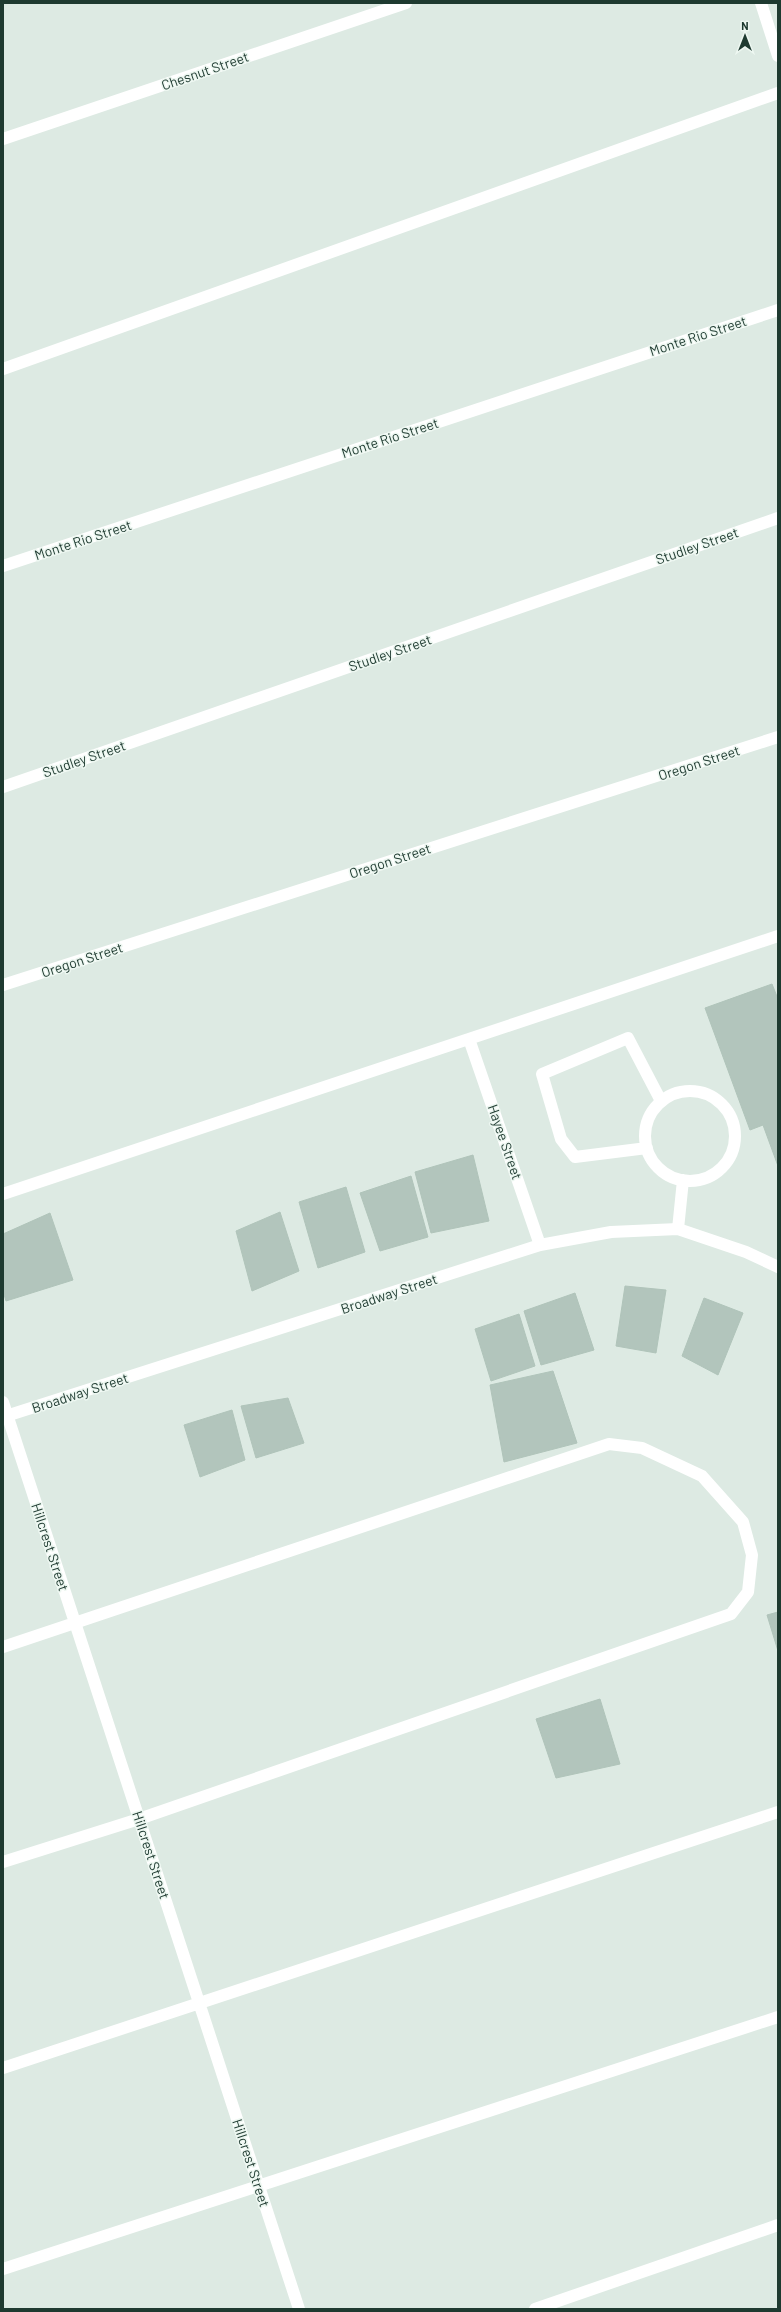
<svg xmlns="http://www.w3.org/2000/svg" width="781" height="2312" font-family="Barlow,sans-serif">
  <style>
    .building { fill: #b2c5bc; stroke: #b0c4ba }
    .lines { fill: none; stroke-linecap: round; stroke-linejoin: round }
    .lane { stroke: #fff; stroke-width: 12 }
    .street { stroke: #fff; stroke-width: 12 }
    .labels { text-anchor: middle; stroke-width: 3; stroke-linejoin: round; paint-order: stroke }
    .street-label { font-size: 14px; fill: #1e3a30; stroke: #edf7f1 }
  </style>
  <rect width="100%" height="100%" fill="#ddeae3"/>
  <path class="building" d="M772 984 778 999V1166L763 1125 750 1130 705 1008Z
    M473 1155 489 1221 431 1233 415 1172Z
    M411 1176 428 1237 380 1251 360 1193Z
    M346 1187 365 1252 318 1268 299 1202Z
    M280 1212 299 1271 252 1291 236 1231Z
    M50 1213 73 1280 6 1301 3 1291V1234Z
    M625 1286 666 1290 656 1353 616 1346Z
    M575 1293 594 1350 541 1365 524 1311Z
    M704 1298 743 1313 718 1375 682 1356Z
    M519 1314 535 1366 491 1381 475 1329Z
    M553 1371 577 1443 504 1462 490 1385Z
    M288 1398 304 1443 256 1458 241 1406Z
    M232 1410 245 1460 200 1477 184 1425Z
    M778 1612V1651L767 1615Z
    M600 1699 620 1764 556 1778 536 1719Z"/>
  <g class="lines">
    <path class="lane" d="M645 1136a45 45 0 1 1 90 0a45 45 0 1 1-90 0Z
      M647 1148 575 1157 561 1139 542 1074 628 1038 661 1101
      M678 1229 683 1180"/>
    <path class="street" d="M761 3 778 56
      M3 139 406 3
      M3 369 778 93
      M3 566 778 310
      M3 787 778 518
      M3 985 778 737
      M469 1039 540 1245
      M3 1194 778 936
      M3 1402 299 2309
      M3 1417 540 1245 611 1232 678 1229 746 1252 778 1267
      M3 1647 609 1444 642 1448 702 1476 743 1522 752 1555 748 1592 731 1614 139 1819 3 1862
      M3 2068 778 1812
      M3 2269 778 2017
      M535 2309 778 2225"/>
  </g>
  <g class="labels">
    <g class="street-label">
      <text transform="translate(205 71) rotate(-19)" y="5">Chesnut Street</text>
      <text transform="translate(698 336) rotate(-18)" y="5">Monte Rio Street</text>
      <text transform="translate(390 438) rotate(-18)" y="5">Monte Rio Street</text>
      <text transform="translate(83 540) rotate(-18)" y="5">Monte Rio Street</text>
      <text transform="translate(697 546) rotate(-19)" y="5">Studley Street</text>
      <text transform="translate(390 653) rotate(-19)" y="5">Studley Street</text>
      <text transform="translate(84 759) rotate(-19)" y="5">Studley Street</text>
      <text transform="translate(699 763) rotate(-18)" y="5">Oregon Street</text>
      <text transform="translate(390 861) rotate(-18)" y="5">Oregon Street</text>
      <text transform="translate(82 960) rotate(-18)" y="5">Oregon Street</text>
      <text transform="translate(505 1142) rotate(71)" y="5">Hayee Street</text>
      <text transform="translate(389 1294) rotate(-18)" y="5">Broadway Street</text>
      <text transform="translate(80 1393) rotate(-18)" y="5">Broadway Street</text>
      <text transform="translate(50 1547) rotate(72)" y="5">Hillcrest Street</text>
      <text transform="translate(151 1855) rotate(72)" y="5">Hillcrest Street</text>
      <text transform="translate(251 2163) rotate(72)" y="5">Hillcrest Street</text>
    </g>
  </g>
  <rect width="781" height="2312" fill="none" stroke="#1e3a30" stroke-width="8"/>
  <g transform="translate(745 36)" stroke="#edf7f1" stroke-width="3" paint-order="stroke">
  <path d="M0-3L7 15L0 10L-7 15Z" fill="#1e3a30"/>
  <text y="-6" font-size="11" font-weight="bold" text-anchor="middle" fill="#1e3a30">N</text>
  </g>
</svg>
